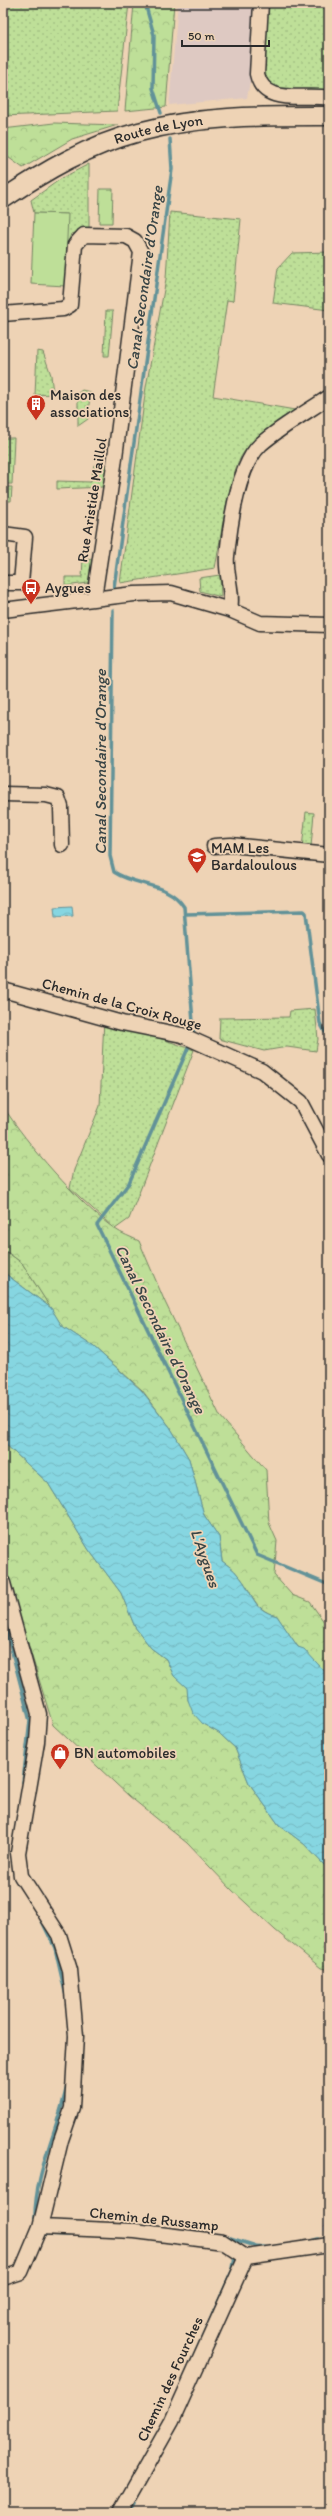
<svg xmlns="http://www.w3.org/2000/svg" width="332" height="2516" font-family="Itim,sans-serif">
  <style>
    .built { fill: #dec9c2 }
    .industrial { fill: url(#industrial-furrows) }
    .grass { fill: url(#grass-dots); stroke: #748562 }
    .forest { fill: url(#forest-crowns); stroke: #748562 }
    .garden { fill: #bedf98; stroke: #748562 }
    .water { fill: url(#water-waves); stroke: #629298 }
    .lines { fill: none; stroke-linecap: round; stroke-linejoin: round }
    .stream { stroke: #629298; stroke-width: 3.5 }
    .minor-casing { stroke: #2b2b2b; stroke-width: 17 }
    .major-casing { stroke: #2b2b2b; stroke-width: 21 }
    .minor { stroke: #eed3b5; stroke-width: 14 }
    .major { stroke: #eed3b5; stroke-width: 18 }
    .labels { text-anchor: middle; stroke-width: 3.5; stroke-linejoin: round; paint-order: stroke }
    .street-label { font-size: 15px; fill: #2b2b2b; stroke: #eed3b5 }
    .poi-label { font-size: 15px; fill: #2b2b2b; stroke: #eed3b5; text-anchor: start }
    .water-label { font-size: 16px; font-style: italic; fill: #394546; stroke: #eed3b5 }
  </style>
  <defs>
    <pattern id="industrial-furrows" width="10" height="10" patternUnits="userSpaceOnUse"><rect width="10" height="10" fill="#dec9c2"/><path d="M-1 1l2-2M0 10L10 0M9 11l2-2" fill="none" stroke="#bfada7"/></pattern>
    <pattern id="grass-dots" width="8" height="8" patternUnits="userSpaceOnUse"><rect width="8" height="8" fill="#bedf98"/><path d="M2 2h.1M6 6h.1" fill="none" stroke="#a3c083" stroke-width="1.8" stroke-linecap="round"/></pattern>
    <pattern id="forest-crowns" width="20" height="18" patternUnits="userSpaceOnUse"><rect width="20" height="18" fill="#bedf98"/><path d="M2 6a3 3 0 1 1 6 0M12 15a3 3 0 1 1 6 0" fill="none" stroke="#a3c083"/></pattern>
    <pattern id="water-waves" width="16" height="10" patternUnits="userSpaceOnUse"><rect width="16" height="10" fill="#86d6e1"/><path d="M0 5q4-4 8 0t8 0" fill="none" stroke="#74b8c1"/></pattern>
  </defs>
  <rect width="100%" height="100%" fill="#eed3b5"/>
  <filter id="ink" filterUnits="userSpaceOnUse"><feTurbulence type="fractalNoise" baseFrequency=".025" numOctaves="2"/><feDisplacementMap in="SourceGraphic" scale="8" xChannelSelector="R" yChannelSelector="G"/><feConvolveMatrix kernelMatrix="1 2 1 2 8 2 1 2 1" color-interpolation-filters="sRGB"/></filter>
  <g filter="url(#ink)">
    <path class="built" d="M178 3H254L251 76 247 98 169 105Z"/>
    <path class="industrial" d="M329 2166V2230L323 2231Z"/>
    <path class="grass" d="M3 3H129L117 111 3 116Z
      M266 3H329V93L269 88 264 81Z
      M89 164V230L71 234 66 249 67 214 34 213 31 200 62 178Z
      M170 212 241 219 233 301 227 300 213 396 295 410C276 421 257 434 244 452 228 474 221 540 215 568L120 583 146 387 166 279Z
      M329 252V310L273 303 278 268 292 253Z
      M106 311H113L109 356H104Z
      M37 351 43 352 51 375 53 394 35 395Z
      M82 390 90 392 88 419 78 426V393Z
      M3 438H14L12 484H3Z
      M94 465H108L103 487 57 489V481L91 482Z
      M3 487H12L11 501H3Z
      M83 559 93 560 88 583 65 586V577H82Z
      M220 575 221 597 200 591 199 578Z
      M306 812 314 813 311 847 302 848Z
      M315 1009 318 1039 316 1051 287 1047 264 1051 219 1039 220 1018 289 1017 290 1011Z
      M104 1019 194 1050 129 1219 115 1229 70 1188 74 1170 100 1106Z
      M3 1249 22 1263 51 1308 7 1275 3 1262Z"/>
    <path class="forest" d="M134 3H174L166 107 125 111Z
      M54 123 118 125 72 139 23 168 5 155 3 157V129Z
      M3 1106C26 1143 79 1204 115 1229 122 1234 131 1237 139 1241L165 1302 220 1416 266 1470 269 1523 277 1541 274 1575 292 1595 310 1602 329 1629V1676L304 1650 298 1647 277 1616C251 1609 254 1592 238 1575 234 1569 227 1565 222 1561L219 1537 204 1515 189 1459 170 1427 142 1390 94 1347 62 1326 22 1263 3 1249Z
      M3 1442 48 1483 89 1550 121 1593 135 1627 151 1648 166 1659 174 1676 188 1688V1700L203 1724 219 1733 235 1748 249 1783 279 1825 304 1844 327 1868 329 1970 321 1968 275 1930 232 1890 187 1843 129 1796 53 1725 3 1562Z"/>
    <path class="garden" d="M100 189H113L112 223H99Z
      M34 213 68 214 65 286 31 284Z"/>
    <path class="water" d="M72 906 73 916 55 917 54 907Z
      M3 1272 51 1308 62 1326 94 1347 142 1391 170 1427 189 1459 204 1515 219 1537 222 1561C227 1565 234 1569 238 1575 254 1592 250 1609 277 1616L298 1647 304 1649 329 1676V1885L327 1868 304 1844 279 1825 249 1783 235 1748 219 1733 203 1724 193 1713 188 1700 187 1688 174 1676 166 1659 151 1648 135 1627 121 1593 89 1550 48 1483 3 1442Z"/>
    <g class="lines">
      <path class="stream" d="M145 3 154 35 153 88 161 113
        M114 587 172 169 170 139
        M113 610 110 856 114 872C136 887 169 882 184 907L194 1035
        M186 914 304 911 306 913 320 1023 325 1032 329 1034
        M189 1046 129 1183 97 1225 257 1555 329 1585
        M3 1617 30 1721 23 1782
        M41 1919 55 1948 66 1996
        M35 2220C34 2174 58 2130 67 2085
        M44 2234 69 2235
        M227 2237 256 2246 269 2248
        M311 2241 318 2239
        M183 2381 233 2269 235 2255
        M129 2513 134 2505"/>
      <defs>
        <path id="minor" d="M261 3 257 74C264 107 305 93 329 98
          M3 314 63 309 70 305 75 245 84 235 126 236 135 241 141 252 114 465 94 598
          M3 534 25 537 21 583H3
          M3 610 134 594 171 593 230 610 260 623 329 625
          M230 610C234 592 225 574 227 556 230 525 238 465 261 444 282 426 307 412 329 397
          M3 794 46 795 58 798 61 807 62 845
          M214 846 231 845 329 855
          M3 990 122 1023 182 1035 262 1071 301 1102 329 1155
          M3 1583 39 1714 37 1742 18 1853 21 1876 59 1935 70 1970 76 2036 72 2108 61 2140 40 2227 21 2272 3 2278
          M40 2227 135 2231 223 2242 246 2257 329 2245
          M120 2513 172 2421 246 2257"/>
        <g id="major">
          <path id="s1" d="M3 199C45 171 89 145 139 132 201 115 265 116 329 116"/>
        </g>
      </defs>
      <use href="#minor" class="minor-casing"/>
      <use href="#major" class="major-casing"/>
      <use href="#minor" class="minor"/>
      <use href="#major" class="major"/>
    </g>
  </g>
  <defs>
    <symbol id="building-pin" viewBox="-11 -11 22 30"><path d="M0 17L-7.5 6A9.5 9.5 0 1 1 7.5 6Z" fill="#c8321e" stroke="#eed3b5"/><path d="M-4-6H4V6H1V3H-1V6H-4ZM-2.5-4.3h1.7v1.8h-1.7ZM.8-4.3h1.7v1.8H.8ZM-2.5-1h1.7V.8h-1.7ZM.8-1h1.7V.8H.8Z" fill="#fff"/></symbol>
    <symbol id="bus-pin" viewBox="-11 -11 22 30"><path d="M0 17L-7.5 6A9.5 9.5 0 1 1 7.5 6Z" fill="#c8321e" stroke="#eed3b5"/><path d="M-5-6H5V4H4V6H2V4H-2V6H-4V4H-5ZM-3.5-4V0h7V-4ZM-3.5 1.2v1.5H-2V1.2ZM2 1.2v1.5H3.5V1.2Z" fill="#fff"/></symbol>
    <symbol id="school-pin" viewBox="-11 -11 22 30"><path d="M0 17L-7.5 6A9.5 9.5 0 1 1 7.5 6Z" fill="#c8321e" stroke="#eed3b5"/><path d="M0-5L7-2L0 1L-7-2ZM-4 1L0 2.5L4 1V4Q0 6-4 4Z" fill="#fff"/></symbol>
    <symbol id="shop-pin" viewBox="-11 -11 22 30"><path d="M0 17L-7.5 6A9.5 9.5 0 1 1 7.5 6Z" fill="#c8321e" stroke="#eed3b5"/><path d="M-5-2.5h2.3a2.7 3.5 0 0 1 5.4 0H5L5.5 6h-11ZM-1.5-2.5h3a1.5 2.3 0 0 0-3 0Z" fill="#fff"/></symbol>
  </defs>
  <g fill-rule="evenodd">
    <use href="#building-pin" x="25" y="393" width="22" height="30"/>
    <use href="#bus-pin" x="20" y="577" width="22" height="30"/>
    <use href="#school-pin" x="186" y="846" width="22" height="30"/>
    <use href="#shop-pin" x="49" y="1742" width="22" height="30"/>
  </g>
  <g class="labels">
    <g class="street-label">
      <text dy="5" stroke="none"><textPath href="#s1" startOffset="172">Route de Lyon</textPath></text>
      <text transform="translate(92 500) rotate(-81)" y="5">Rue Aristide Maillol</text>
      <text transform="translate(122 1004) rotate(15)" y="5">Chemin de la Croix Rouge</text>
      <text transform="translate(154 2219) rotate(6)" y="5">Chemin de Russamp</text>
      <text transform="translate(170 2379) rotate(-65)" y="5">Chemin des Fourches</text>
    </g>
    <g class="poi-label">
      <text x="50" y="400">Maison des<tspan x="50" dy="17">associations</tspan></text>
      <text x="45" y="593">Aygues</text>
      <text x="211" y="853">MAM Les<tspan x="211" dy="17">Bardaloulous</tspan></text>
      <text x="74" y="1758">BN automobiles</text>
    </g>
    <g class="water-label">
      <text transform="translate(144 278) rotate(-82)" y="6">Canal Secondaire d'Orange</text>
      <text transform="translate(100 762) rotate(-90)" y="6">Canal Secondaire d'Orange</text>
      <text transform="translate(161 1329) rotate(64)" y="6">Canal Secondaire d'Orange</text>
      <text transform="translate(206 1558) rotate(71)" y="6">L'Aygues</text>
    </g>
  </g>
  <rect width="332" height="2516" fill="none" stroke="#eed3b5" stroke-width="16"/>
  <rect x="8" y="8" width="316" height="2500" fill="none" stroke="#2b2b2b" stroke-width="1.5" filter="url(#ink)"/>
  <path d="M182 40v6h87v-6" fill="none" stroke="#2b2b2b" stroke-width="2"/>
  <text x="188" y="40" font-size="12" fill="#2b2b2b" stroke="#eed3b5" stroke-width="3" paint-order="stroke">50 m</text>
</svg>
